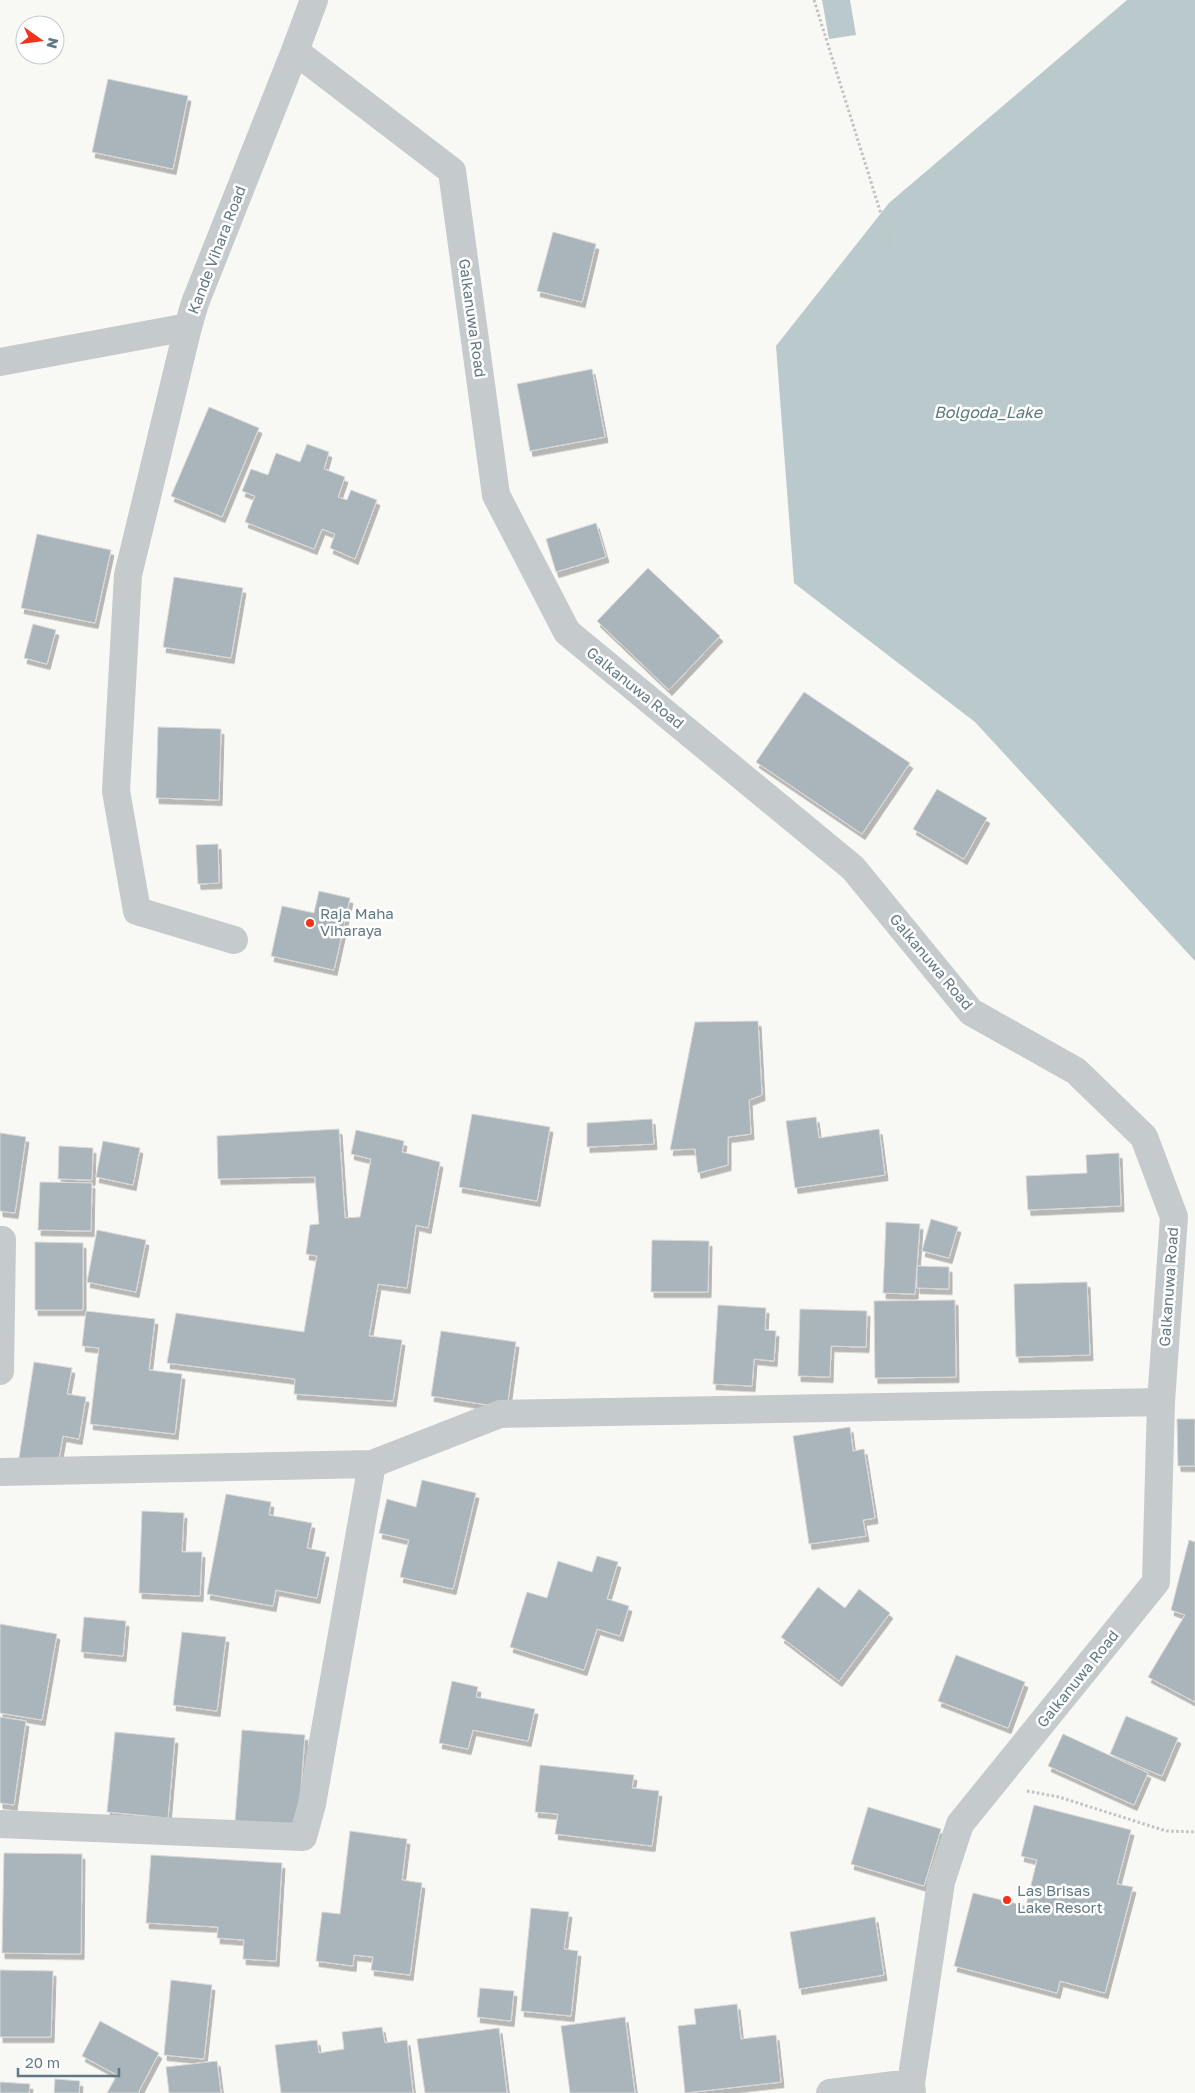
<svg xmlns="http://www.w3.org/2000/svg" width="1195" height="2093" font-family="'Golos Text',sans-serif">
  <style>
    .water { fill: #bacacc }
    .building { fill: #a9b5ba; stroke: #dad9d7; filter: url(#shadow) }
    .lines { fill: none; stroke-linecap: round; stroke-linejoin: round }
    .path { stroke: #c0c3c5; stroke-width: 3; stroke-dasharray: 2.5 2.5; stroke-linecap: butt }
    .minor { stroke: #c5cacd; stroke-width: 28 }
    .poi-dot { fill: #f43119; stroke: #fff; stroke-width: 2 }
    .labels { text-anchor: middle; stroke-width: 5; stroke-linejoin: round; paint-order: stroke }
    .street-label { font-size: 15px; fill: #607883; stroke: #fff }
    .poi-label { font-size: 15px; fill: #607883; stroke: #fff; text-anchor: start }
    .water-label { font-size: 16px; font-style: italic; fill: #5b787d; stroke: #fff }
  </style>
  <defs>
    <filter id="shadow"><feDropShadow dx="3" dy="5.5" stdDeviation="0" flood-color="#0004"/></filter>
  </defs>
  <rect width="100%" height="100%" fill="#f8f8f5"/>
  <path class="water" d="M822 0H850L856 35 829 39Z
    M1127 0H1195V961L975 722 794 583 776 346 889 203Z"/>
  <path class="building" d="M108 79 188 96 173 169 92 152Z
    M553 232 596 244 582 302 537 291Z
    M592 369 605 437 530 451 517 384Z
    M209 407 259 428 222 517 171 496Z
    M307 444 329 452 324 469 345 477 338 497 347 500 351 490 377 500 355 559 330 548 335 534 322 529 314 549 245 522 255 496 242 491 251 469 268 475 276 453 300 462Z
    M596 523 606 557 556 572 546 539Z
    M37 534 111 550 95 623 21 608Z
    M648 568 720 636 669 690 597 621Z
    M174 577 243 588 231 658 163 647Z
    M33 624 56 630 47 664 24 658Z
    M804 692 910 763 862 834 756 762Z
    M158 727 221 729 219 800 156 798Z
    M937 789 987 818 964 859 913 829Z
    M218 844 219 883 198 884 196 845Z
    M319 891 350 898 334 970 271 956 282 906 314 913Z
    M758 1021 762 1095 749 1100 751 1134 728 1137V1165L698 1173 695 1149 670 1150 695 1022Z
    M472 1114 550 1127 537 1201 459 1187Z
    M816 1117 819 1138 879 1129 885 1175 795 1188 786 1121Z
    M652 1119 654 1144 587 1147V1123Z
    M339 1129 345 1218 360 1217 371 1159 351 1154 356 1130 404 1141 402 1152 440 1162 428 1228 416 1225 407 1288 378 1284 369 1336 402 1340 393 1401 294 1394 295 1379 167 1363 176 1313 304 1332 317 1256 306 1254 310 1225 319 1224 315 1177 218 1179 217 1136Z
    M0 1133 26 1137 15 1213 0 1211Z
    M103 1141 140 1148 133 1185 96 1177Z
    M59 1146 93 1148 92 1180 58 1179Z
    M1119 1153 1121 1206 1028 1210 1026 1176 1087 1173 1086 1155Z
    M40 1182 92 1183 91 1231 38 1230Z
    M931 1219 958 1227 949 1258 922 1251Z
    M886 1222 920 1224 915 1294 883 1293Z
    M97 1230 146 1240 136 1292 87 1282Z
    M652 1240 709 1241 708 1292H651Z
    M35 1242 83 1243V1310H35Z
    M917 1266 949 1267V1289L917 1288Z
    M1087 1282 1090 1355 1016 1357 1014 1284Z
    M955 1300 956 1377 875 1378 874 1301Z
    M718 1305 766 1308 765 1330 776 1331 774 1361 754 1359 752 1386 713 1384Z
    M800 1309 867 1311 866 1347 831 1346 830 1377 798 1376Z
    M86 1311 155 1319 149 1370 182 1374 175 1434 90 1424 99 1348 82 1346Z
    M441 1331 516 1342 507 1408 431 1396Z
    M34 1362 72 1368 67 1394 86 1397 79 1439 63 1436 58 1464 19 1458Z
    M1177 1419H1195V1466H1178Z
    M850 1427 853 1451 864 1449 875 1518 863 1520 866 1536 809 1544 793 1436Z
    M422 1480 476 1493 453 1589 400 1577 409 1540 379 1533 387 1499 416 1507Z
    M226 1494 271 1502 269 1515 312 1523 307 1548 326 1552 317 1598 276 1590 273 1606 207 1594Z
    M142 1511 184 1513 182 1552H202L200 1596 139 1593Z
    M1189 1540 1195 1542V1702L1148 1677 1185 1615 1171 1610Z
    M597 1556 618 1562 607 1599 629 1606 620 1636 597 1629 584 1670 510 1647 527 1592 547 1598 558 1561 592 1572Z
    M818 1587 845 1608 859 1589 890 1613 839 1681 781 1637Z
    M84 1617 126 1621 123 1656 81 1652Z
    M0 1624 57 1634 42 1720 0 1713Z
    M182 1632 226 1637 217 1711 173 1705Z
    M956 1655 1025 1682 1008 1728 938 1701Z
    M452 1681 478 1687 476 1697 535 1709 528 1741 473 1730 468 1749 439 1743Z
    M1126 1716 1178 1738 1162 1776 1110 1754Z
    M0 1717 26 1721 14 1805 0 1803Z
    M242 1730 305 1735 298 1827 235 1822Z
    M115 1732 175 1738 168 1818 107 1812Z
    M1063 1734 1148 1773 1134 1805 1048 1766Z
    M540 1765 634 1775 632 1788 659 1791 652 1846 555 1834 558 1814 535 1812Z
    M1034 1805 1131 1830 1117 1884 1133 1887 1105 1993 1060 1981 1057 1993 954 1966 973 1893 1026 1906 1037 1860 1021 1856Z
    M868 1807 941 1829 924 1886 851 1864Z
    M350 1831 407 1839 402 1880 422 1883 410 1975 371 1970 373 1957 354 1955 353 1966 316 1961 322 1912 340 1914Z
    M4 1853 82 1854 81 1954 2 1953Z
    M151 1855 282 1863 276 1961 243 1959 244 1940 217 1938 218 1927 146 1923Z
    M531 1908 569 1912 564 1949 578 1951 571 2016 521 2011Z
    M875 1917 884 1975 799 1989 790 1932Z
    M0 1970 53 1971 51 2037H0Z
    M171 1980 212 1985 204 2059 164 2055Z
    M480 1988 514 1991 511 2021 477 2017Z
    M737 2004 741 2039 776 2035 781 2082 685 2093 678 2026 696 2024 694 2009Z
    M625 2017 635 2093H570L561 2026Z
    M100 2021 159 2053 138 2093H107L117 2075 82 2056Z
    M382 2027 385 2043 407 2040 413 2093H281L275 2045 317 2040 319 2053 344 2049 342 2032Z
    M499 2028 507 2093H425L417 2039Z
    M217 2061 221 2093H169L166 2067Z
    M55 2079 80 2081 79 2093H54Z
    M0 2082 30 2084 29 2093H0Z"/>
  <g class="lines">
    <path class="path" d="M814 0 892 249
      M1027 1791 1059 1797 1166 1831 1195 1832"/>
    <path class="minor" d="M314 0 295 51 452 171 496 495 567 632 853 868 971 1012 1076 1071 1144 1137 1174 1217 1161 1402 1156 1582 960 1824 941 1882 911 2083 912 2093
      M188 327 128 575 116 791 137 911 234 940
      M0 362 188 327 195 303 295 51
      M0 1240H2L0 1371
      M0 1472 372 1464 500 1414 1161 1402
      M0 1824 303 1837 312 1804 372 1464
      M830 2093 911 2083"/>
  </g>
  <g class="poi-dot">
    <circle cx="310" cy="923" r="5"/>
    <circle cx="1007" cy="1900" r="5"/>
  </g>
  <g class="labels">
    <g class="street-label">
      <text transform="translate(217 250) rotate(-69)" y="5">Kande Vihara Road</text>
      <text transform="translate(472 318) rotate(82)" y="5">Galkanuwa Road</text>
      <text transform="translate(635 688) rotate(39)" y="5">Galkanuwa Road</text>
      <text transform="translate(931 962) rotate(50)" y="5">Galkanuwa Road</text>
      <text transform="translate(1169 1287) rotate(-86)" y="5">Galkanuwa Road</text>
      <text transform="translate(1078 1679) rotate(-51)" y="5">Galkanuwa Road</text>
    </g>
    <g class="poi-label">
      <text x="320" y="919">Raja Maha<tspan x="320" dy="17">Viharaya</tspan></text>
      <text x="1017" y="1896">Las Brisas<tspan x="1017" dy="17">Lake Resort</tspan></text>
    </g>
    <g class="water-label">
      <text x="988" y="418">Bolgoda_Lake</text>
    </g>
  </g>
  <g transform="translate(40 40) rotate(104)"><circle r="24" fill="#ffffff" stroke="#bfc9cd"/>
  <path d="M0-4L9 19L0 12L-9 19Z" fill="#f43119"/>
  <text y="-8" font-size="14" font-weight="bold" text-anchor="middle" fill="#607883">N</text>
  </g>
  <path d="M18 2068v8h101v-8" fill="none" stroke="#607883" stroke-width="2.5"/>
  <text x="25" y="2068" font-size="15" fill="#607883" stroke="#ffffff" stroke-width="4" paint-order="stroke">20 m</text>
</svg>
